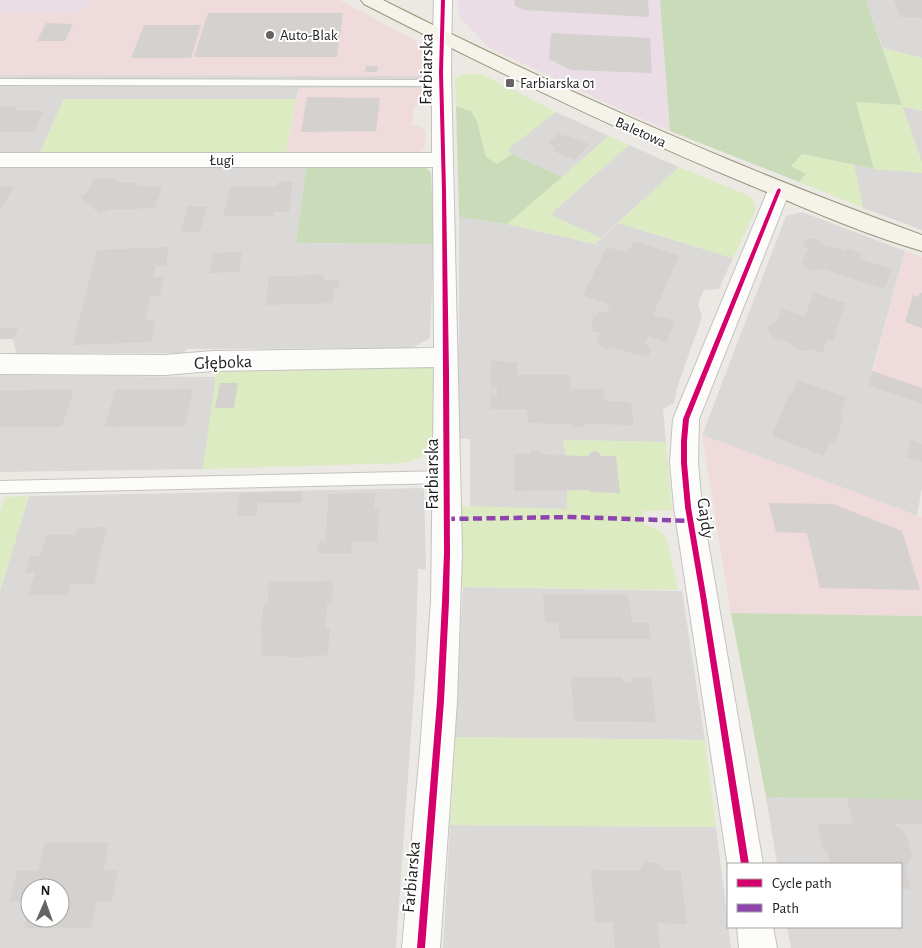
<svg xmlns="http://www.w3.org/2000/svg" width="922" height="948" font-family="'Alegreya Sans',sans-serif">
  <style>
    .residential { fill: #dbd9d7; fill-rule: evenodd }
    .commercial { fill: #efdbdb }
    .industrial { fill: #eadde6 }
    .grass { fill: #dcebc2 }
    .forest { fill: #c9dbb9 }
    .parking { fill: #dad9d7 }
    .building { fill: #d4d1ce }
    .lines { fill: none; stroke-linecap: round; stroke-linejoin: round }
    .lane-casing { stroke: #c4c3c1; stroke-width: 2 }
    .street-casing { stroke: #c4c3c1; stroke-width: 2 }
    .secondary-casing { stroke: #97957c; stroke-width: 2 }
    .lane { fill: #fcfcfb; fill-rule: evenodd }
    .street { fill: #fcfcfb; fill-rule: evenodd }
    .secondary { fill: #f4f2e9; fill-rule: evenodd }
    .quiet { stroke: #8e44ad; stroke-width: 4.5; stroke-dasharray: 9 4.5; stroke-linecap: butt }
    .cycleway-casing { stroke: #fff; stroke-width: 3 }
    .cycleway { fill: #d6006c; fill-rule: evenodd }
    .poi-dot { fill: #656463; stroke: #fff; stroke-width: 2 }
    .labels { text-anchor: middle; stroke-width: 4; stroke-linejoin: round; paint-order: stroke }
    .far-poi-label { font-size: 15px; fill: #1d1d1d; stroke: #fff; text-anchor: start }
    .far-street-label { font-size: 15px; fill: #1d1d1d; stroke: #fff }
    .street-label { font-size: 18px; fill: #1d1d1d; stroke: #fff }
  </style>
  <rect width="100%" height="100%" fill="#ece9e5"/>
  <path class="residential" d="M866 0H922V58L883 48Z
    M0 87H69L40 153H0Z
    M902 105 922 111V163Z
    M556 112 609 136 562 177 512 154 507 149Z
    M0 168H306L296 243 434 244 430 338 412 348 187 349 183 353H16L13 339 17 328H0Z
    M802 212 905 251 872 371 922 404V487L917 516 702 435 786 216Z
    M459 217 507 224 595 244 618 223 733 258 719 289 704 290 698 304 702 317 677 388 674 403 663 409 666 442 563 440 566 455 568 509 470 508V439H455L456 348 459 345Z
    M0 375 216 377 203 469 0 472Z
    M424 488 426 569H418L415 678 396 948H0V591L29 496ZM30 888H60V918H30Z
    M463 587 682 591 705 740 455 737Z
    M766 797 922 800V948H791L787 927H901V864H777Z
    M450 825 716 827 731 948H443Z"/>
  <path class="commercial" d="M94 0H340L414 40 424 53 423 76 0 75V13L78 12Z
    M299 88H425L424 101 414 107 412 125 419 126 426 131 425 148 416 154 286 153Z
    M905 251 922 257V404L869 386Z
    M702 435 922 517V616L731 613Z"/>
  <path class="industrial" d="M0 0H94L78 12 0 13Z
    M458 0H660L670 131 604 102 488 47 460 19Z"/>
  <path class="grass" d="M883 48 922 58V111L902 106 922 163V173L874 169 856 102 902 105Z
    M463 74H482L556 112 508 149 512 154 497 164 486 157 477 121 471 111 456 106 455 78Z
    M64 99H296L286 153H40Z
    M609 136 629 145 553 212V216L601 238 595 244 507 224Z
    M802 154 854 165 863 208 799 182 806 174 791 166Z
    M679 167 752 197 756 209 733 258 618 223Z
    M217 367H437V441L421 457 406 463 203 469Z
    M563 440 666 442 672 510 643 511 645 525 660 530 667 539 678 590 456 587 462 506 567 509 566 455Z
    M29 496 0 591V512L5 497Z
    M455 737 705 740 716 827 450 825Z"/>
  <path class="forest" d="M660 0H866L902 105 856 102 874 169 802 154 791 166 806 174 799 182 670 131Z
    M456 106 471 111 477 121 486 157 497 164 512 154 562 177 507 224 459 217Z
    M306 168H427L431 173 434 244 296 243Z
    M731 613 922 616V800L766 797Z"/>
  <path class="parking" d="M0 75 423 76 425 88H299L296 99H64L68 87H0Z
    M629 145 679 167 601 238 553 216V212Z
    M854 165 874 169 922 173V230L863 208Z"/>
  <path class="building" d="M515 0H648L649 17 524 10 514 5Z
    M894 0H922V18L900 17Z
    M208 13H343L337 57H194Z
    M46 23 73 24 65 41H37Z
    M144 25H201L191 58H131Z
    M551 33 650 38 652 73 571 70 549 59Z
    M366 66H378L377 72H365Z
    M307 97 380 98 376 131 301 132Z
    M0 106 16 107 15 111H43L34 132H0Z
    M557 134 567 136 589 144 575 160 553 151 556 148 548 144Z
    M93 179H118L117 182 138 183 137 186H162L155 208 109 210 100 214 80 197 88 192Z
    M278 182H293L289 212H274L273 216H223L230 187H277Z
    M0 186 14 187 0 209Z
    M188 206 207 207 200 232H181Z
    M812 238 819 240 824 245 845 251 846 248 862 253 860 259 892 269 885 289 821 268 815 271 808 269 802 263 808 249 803 244 805 240Z
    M634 241 679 256 653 315 675 321 667 342 648 336 645 344 651 349 649 356 644 357 613 348 608 350 596 343 600 333 591 331 593 327 591 324 594 316 600 312 606 313 610 305 583 295 607 247 627 253Z
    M169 247 166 266H156L153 277H163L160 296H150L145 320H155L151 342 73 345 97 250Z
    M242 252 239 272 209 273 213 253Z
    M325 275 324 280H339V288H334L333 303 266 305 269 276Z
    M814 293 845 303 833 342 827 340 822 353 809 349 803 351 795 349 791 343 772 337 768 329 770 324 777 322 782 309 805 316Z
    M920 293H922V328L905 322 913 295 918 297Z
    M0 328H18L13 339H0Z
    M491 360 517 363V375H570L571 389H603L604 401 631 402 634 425 584 424V427H571V424L528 423 527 409H490L491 395 497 396V388H491Z
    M872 371 922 388V404L869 386Z
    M798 380 846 397 840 415 844 417 835 443 830 441 824 456 772 436 789 394 792 395Z
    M220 383H238L234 408H215Z
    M193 389 185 426 105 427 115 390Z
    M35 390H74L62 427H0V391Z
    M911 440 922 444V461L907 457Z
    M532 450 539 451 543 455 588 456 591 452 597 451 601 456H616L620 493 591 492 590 490 514 491V454H529Z
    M302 491V503H258L256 516H237L240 493Z
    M375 493 374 509H379L377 542H352L351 553H317L319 541H325L329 494Z
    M769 503 833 504 902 531 920 590 820 588 807 533 776 532Z
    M107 527 94 584H71L68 595H29L35 572 25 573 30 556H40L46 535H75L77 528Z
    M333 581 332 605 327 604 325 629H330L328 655 290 658 287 656H261L263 634H260L264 603H267L269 582Z
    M543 594 628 595 632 623H649L651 639H560L558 623 545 622Z
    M571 677H622L623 683H631V677L651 678 656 722 574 721Z
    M847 798 922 800V824H894L906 834 912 856 905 867 910 889H901V864H830L827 850H823L817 824H853Z
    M45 843H109L104 870H118L112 901H97L91 928H24L29 905 30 918H60V888H30V901H10L17 871H38Z
    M645 862 657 863 666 871H681L687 924 657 923 660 948H615L613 922H595L591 870 638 871Z"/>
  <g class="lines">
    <defs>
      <path id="lane" d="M0 79 441 80 446 83 441 86 0 85Z
        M447 471 452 473 454 477 452 481 447 483 0 493V481Z"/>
      <path id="street" d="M434 0H452L451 72 462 553 457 701 440 948H402L420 751 431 602 434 367 213 371 164 375 0 374V354L164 355 213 351 434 348 433 167H0V153H432V72Z
        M779 183 787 185 790 190 699 419 698 463 702 507 763 864H728V867L674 507 670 463 673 419 768 190 771 185Z
        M737 927H773L777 948H739Z"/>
      <path id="secondary" d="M361 0H383C559 89 737 168 922 235V251C862 234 803 207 745 183 615 129 489 68 364 4Z"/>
    </defs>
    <use href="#lane" class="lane-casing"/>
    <use href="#street" class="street-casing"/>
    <use href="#secondary" class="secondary-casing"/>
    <use href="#lane" class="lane"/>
    <use href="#street" class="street"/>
    <use href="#secondary" class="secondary"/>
    <path class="quiet" d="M446 519 571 517 691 521"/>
    <defs>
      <path id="cycleway" d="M441 0H445L443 72 446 191 449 372 450 553 449 602 444 701 425 948H417L437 701 442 602 444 553 442 191 439 72Z
        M779 188 781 190 689 419 687 441V463L691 507 706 595 749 864H741L700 595 685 507 681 463V441L683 419 777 190Z"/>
    </defs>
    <use href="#cycleway" class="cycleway-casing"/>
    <use href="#cycleway" class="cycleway"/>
  </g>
  <g class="poi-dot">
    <circle cx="270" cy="35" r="5"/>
    <rect x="505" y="78" width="10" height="10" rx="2.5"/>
  </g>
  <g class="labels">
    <g class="far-poi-label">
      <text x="280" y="40">Auto-Blak</text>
      <text x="520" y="88">Farbiarska 01</text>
    </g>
    <g class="far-street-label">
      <text transform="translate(641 132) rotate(24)" y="5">Baletowa</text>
      <text x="222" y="165">Ługi</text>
    </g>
    <g class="street-label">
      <text transform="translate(426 69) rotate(-89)" y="6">Farbiarska</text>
      <text transform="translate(223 362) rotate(-2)" y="6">Głęboka</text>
      <text transform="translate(432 474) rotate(-90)" y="6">Farbiarska</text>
      <text transform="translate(706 518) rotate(82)" y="6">Gajdy</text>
      <text transform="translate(411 877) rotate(-85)" y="6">Farbiarska</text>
    </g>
  </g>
  <rect x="727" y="863" width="175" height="65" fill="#ffffff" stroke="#a5a5a5"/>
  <rect x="737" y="879" width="25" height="8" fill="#d6006c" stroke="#a5a5a5"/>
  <text x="772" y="888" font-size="15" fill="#1d1d1d">Cycle path</text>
  <rect x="737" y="904" width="25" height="8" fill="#8e44ad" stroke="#a5a5a5"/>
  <text x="772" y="913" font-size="15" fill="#1d1d1d">Path</text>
  <g transform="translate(45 903) rotate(2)"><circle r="24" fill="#ffffff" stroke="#a5a5a5"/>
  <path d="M0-4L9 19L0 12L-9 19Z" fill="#656463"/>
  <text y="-8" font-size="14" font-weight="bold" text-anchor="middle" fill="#1d1d1d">N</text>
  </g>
</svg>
